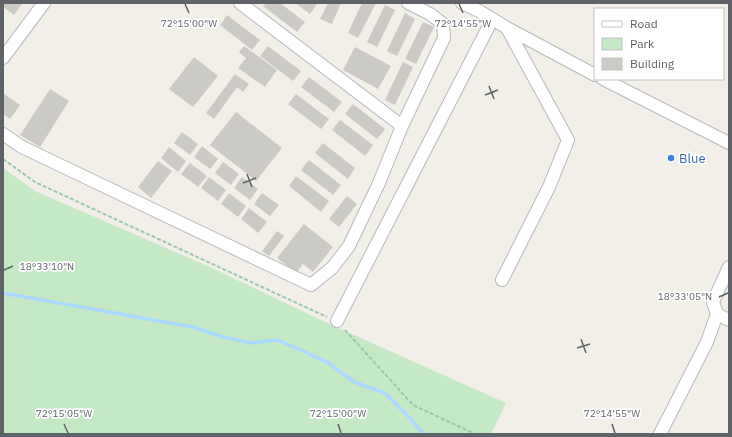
<svg xmlns="http://www.w3.org/2000/svg" width="732" height="437" font-family="'IBM Plex Sans',sans-serif">
  <style>
    .green { fill: #c5e8c5 }
    .lines { fill: none; stroke-linecap: round; stroke-linejoin: round }
    .stream { stroke: #aadaff; stroke-width: 3.5 }
    .building { fill: #cccac5 }
    .minor-casing { stroke: #b5b8bc; stroke-width: 14 }
    .path { stroke: #9cc7a9; stroke-width: 2; stroke-dasharray: 4 2; stroke-linecap: butt }
    .minor { stroke: #fff; stroke-width: 12 }
    .ticks { fill: none; stroke: #5f6368; stroke-width: 1.5 }
    .shop-dot { fill: #3f7fe0; stroke: #fff; stroke-width: 1.5 }
    .labels { text-anchor: middle; stroke-width: 3.5; stroke-linejoin: round; paint-order: stroke }
    .shop-label { font-size: 13px; fill: #366cbe; stroke: #fff; text-anchor: start }
    .ticks-label { font-size: 10px; text-anchor: middle; fill: #5f6368; stroke: #fff; stroke-width: 3.5; stroke-linejoin: round; paint-order: stroke }
  </style>
  <rect width="100%" height="100%" fill="#f1efe8"/>
  <path class="green" d="M3 168 35 191 212 268 325 322 506 403 491 434H3Z"/>
  <g class="lines">
    <path class="stream" d="M3 293 193 327 220 336 250 343 278 340 294 347 327 362 354 382 385 393 406 414 424 434"/>
  </g>
  <path class="building" d="M3 3H23L14 15 3 7Z
    M266 3H280L305 22 297 32 263 6Z
    M295 3H315L317 4 310 14Z
    M328 3H341L332 24 320 19Z
    M362 3H376L358 38 348 33Z
    M385 5 395 10 377 47 367 42Z
    M405 13 415 19 397 56 387 51Z
    M227 15 260 40 252 50 220 25Z
    M423 22 434 27 416 64 405 59Z
    M244 46 277 70 265 87 238 68 246 58 239 52Z
    M268 46 301 71 293 81 260 56Z
    M355 47 391 66 378 89 343 70Z
    M194 57 218 76 193 107 169 89Z
    M403 62 413 67 395 105 385 100Z
    M235 74 249 84 243 92 237 87 214 119 206 113Z
    M309 77 342 102 334 112 301 87Z
    M50 89 69 101 40 147 20 135Z
    M3 93 20 105 10 119 3 114Z
    M296 94 329 119 321 129 288 104Z
    M353 104 385 129 377 139 345 114Z
    M236 112 282 148 256 181 210 145Z
    M340 120 373 145 365 156 332 130Z
    M182 132 198 144 190 155 174 143Z
    M323 143 355 168 348 179 315 153Z
    M202 146 218 159 210 169 194 157Z
    M169 147 186 161 178 172 161 158Z
    M309 160 341 185 333 195 301 170Z
    M158 161 172 171 151 198 138 187Z
    M223 162 239 174 231 185 215 173Z
    M190 163 207 176 198 187 181 174Z
    M296 176 329 201 321 212 289 186Z
    M209 177 226 190 218 201 201 188Z
    M242 177 258 189 250 200 234 188Z
    M229 193 246 206 238 217 221 204Z
    M262 193 279 205 270 216 254 204Z
    M347 196 357 204 339 227 329 219Z
    M249 208 267 222 258 233 241 219Z
    M304 224 333 247 313 272 303 264 296 273 277 258Z
    M277 231 284 236 269 256 262 251Z"/>
  <g class="lines">
    <defs>
      <path id="minor" d="M240 3 402 126
        M462 3 481 12 507 28 568 140 549 187 502 280
        M507 28 595 75
        M3 58 44 3
        M603 79 729 143
        M3 134 22 147 311 285 332 268 349 246 379 183 402 126 444 38 443 24 430 14 408 3
        M717 314 729 320
        M337 321 492 20
        M660 434 707 342 717 314 713 302 729 267"/>
    </defs>
    <use href="#minor" class="minor-casing"/>
    <path class="path" d="M3 159 35 182 327 317
      M345 330 413 405 475 434"/>
    <use href="#minor" class="minor"/>
  </g>
  <path class="ticks" d="M185 4 189 13M459 4 463 13M489 86 494 99M485 95 498 90M247 174 252 187M243 183 256 178M4 270 13 266M719 297 728 293M581 339 586 353M577 348 590 344M64 424 68 433M338 424 341 433M612 424 615 433"/>
  <circle class="shop-dot" cx="671" cy="158" r="4"/>
  <g class="labels">
    <g class="shop-label">
      <text x="679" y="163">Blue</text>
    </g>
  </g>
  <g class="ticks-label">
    <text x="189" y="27">72°15'00"W</text>
    <text x="463" y="27">72°14'55"W</text>
    <text x="47" y="270">18°33'10"N</text>
    <text x="685" y="300">18°33'05"N</text>
    <text x="64" y="417">72°15'05"W</text>
    <text x="338" y="417">72°15'00"W</text>
    <text x="612" y="417">72°14'55"W</text>
  </g>
  <rect width="732" height="437" fill="none" stroke="#5f6368" stroke-width="8"/>
  <rect x="594" y="8" width="130" height="72" fill="#ffffff" stroke="#bfc1c3"/>
  <rect x="602" y="21" width="20" height="6" fill="#ffffff" stroke="#bfc1c3"/>
  <text x="630" y="28" font-size="12" fill="#5f6368">Road</text>
  <rect x="602" y="38" width="20" height="12" fill="#c5e8c5" stroke="#bfc1c3"/>
  <text x="630" y="48" font-size="12" fill="#5f6368">Park</text>
  <rect x="602" y="58" width="20" height="12" fill="#cccac5" stroke="#bfc1c3"/>
  <text x="630" y="68" font-size="12" fill="#5f6368">Building</text>
</svg>
